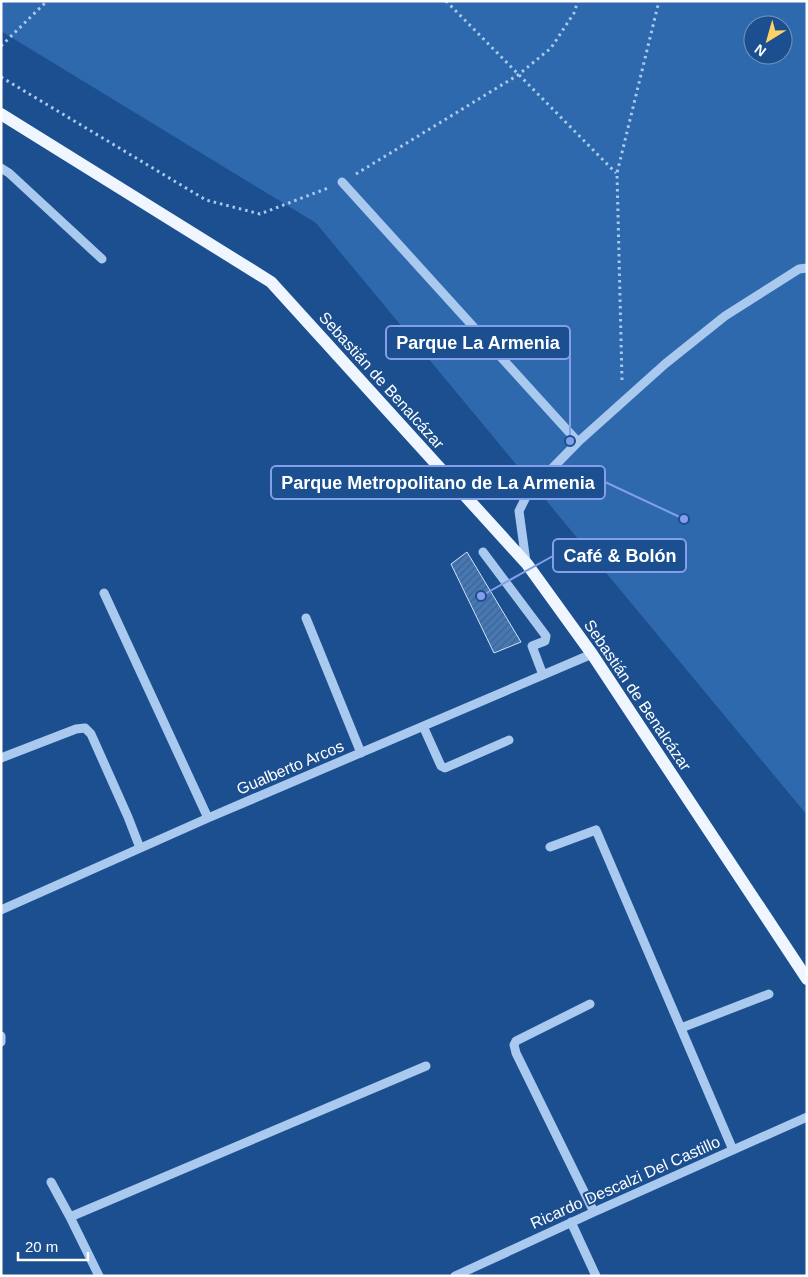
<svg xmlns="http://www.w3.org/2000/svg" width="808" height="1277" font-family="Helvetica,sans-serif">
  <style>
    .green { fill: #2e69ad; fill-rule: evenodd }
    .building { fill: url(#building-hatch); stroke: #cfe3fa }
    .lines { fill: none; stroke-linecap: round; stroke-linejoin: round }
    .path { stroke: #a9c9ee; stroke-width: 3; stroke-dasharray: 2.5 4; stroke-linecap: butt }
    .minor { stroke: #a9c9ee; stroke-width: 9 }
    .major { stroke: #f0f6ff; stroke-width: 12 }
    .labels { text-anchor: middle; stroke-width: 4; stroke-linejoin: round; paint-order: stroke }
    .street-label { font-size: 16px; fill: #fff; stroke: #1b4f8f }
    .leader { fill: none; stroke: #839eea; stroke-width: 2 }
    .callout-dot { fill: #839eea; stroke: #1b4f8f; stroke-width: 2 }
    .callout { fill: #1b4f8f; stroke: #839eea; stroke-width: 2 }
    .callout-label { font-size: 18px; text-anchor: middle; font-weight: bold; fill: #fff }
  </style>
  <defs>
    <pattern id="building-hatch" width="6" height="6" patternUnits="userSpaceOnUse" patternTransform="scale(1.25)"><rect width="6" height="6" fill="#4478b7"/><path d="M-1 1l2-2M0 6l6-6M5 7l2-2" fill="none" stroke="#486282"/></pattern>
  </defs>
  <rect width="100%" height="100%" fill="#1b4f8f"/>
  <path class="green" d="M1 1H807V815L316 223 1 31ZM753 25H783V55H753Z"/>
  <path class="building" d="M467 552 521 642 494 653 451 564Z"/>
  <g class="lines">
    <path class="path" d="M446 1 616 173
      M1 46 47 1
      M1 77 206 200 260 214 328 188
      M356 174 518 75 551 48 574 13 578 1
      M622 380 617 173 659 1"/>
    <path class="minor" d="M1 168 9 173 102 259
      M342 182 578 442
      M483 552 546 636 545 641 532 646 543 675
      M526 562 519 511 528 493 578 442 665 364 725 316 799 269 807 268
      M104 593 208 818
      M306 618 361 753
      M423 726 441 766 445 768 509 740
      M1 758 76 729 85 728 91 734 128 817 140 848
      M550 847 596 830 733 1150
      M1 910 208 818 592 654
      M590 1004 516 1041 514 1045 516 1053 594 1212
      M681 1028 769 994
      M1 1036V1042
      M51 1182 70 1217 99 1276
      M70 1217 426 1066
      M571 1222 596 1276
      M455 1276 594 1212 807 1117"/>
    <path class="major" d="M1 114 271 282 527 564 592 654 807 979"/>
  </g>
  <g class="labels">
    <g class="street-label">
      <text transform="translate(382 380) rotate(48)" y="6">Sebastián de Benalcázar</text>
      <text transform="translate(638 695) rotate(56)" y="6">Sebastián de Benalcázar</text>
      <text transform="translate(290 767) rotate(-23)" y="6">Gualberto Arcos</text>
      <text transform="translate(625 1182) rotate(-24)" y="6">Ricardo Descalzi Del Castillo</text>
    </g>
  </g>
  <path class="leader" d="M570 441L570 343M684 519L605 482M481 596L553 556"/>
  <g class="callout-dot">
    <circle cx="570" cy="441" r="5"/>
    <circle cx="684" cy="519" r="5"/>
    <circle cx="481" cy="596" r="5"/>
  </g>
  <g class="callout">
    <rect x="386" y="326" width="184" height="33" rx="5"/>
    <rect x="271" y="466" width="334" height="33" rx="5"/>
    <rect x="553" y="539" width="133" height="33" rx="5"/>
  </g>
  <g class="callout-label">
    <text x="478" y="349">Parque La Armenia</text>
    <text x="438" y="489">Parque Metropolitano de La Armenia</text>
    <text x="620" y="562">Café &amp; Bolón</text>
  </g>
  <rect width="808" height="1277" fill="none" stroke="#ffffff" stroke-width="5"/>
  <g transform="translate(768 40) rotate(217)"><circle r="24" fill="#1b4f8f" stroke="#7695bc"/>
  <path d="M0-4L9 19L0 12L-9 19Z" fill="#ffd166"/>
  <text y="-8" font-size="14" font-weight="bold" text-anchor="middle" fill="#ffffff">N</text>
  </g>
  <path d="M18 1252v8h70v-8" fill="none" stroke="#ffffff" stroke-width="2.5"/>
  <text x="25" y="1252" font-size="15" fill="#ffffff" stroke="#1b4f8f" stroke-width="4" paint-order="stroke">20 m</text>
</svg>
